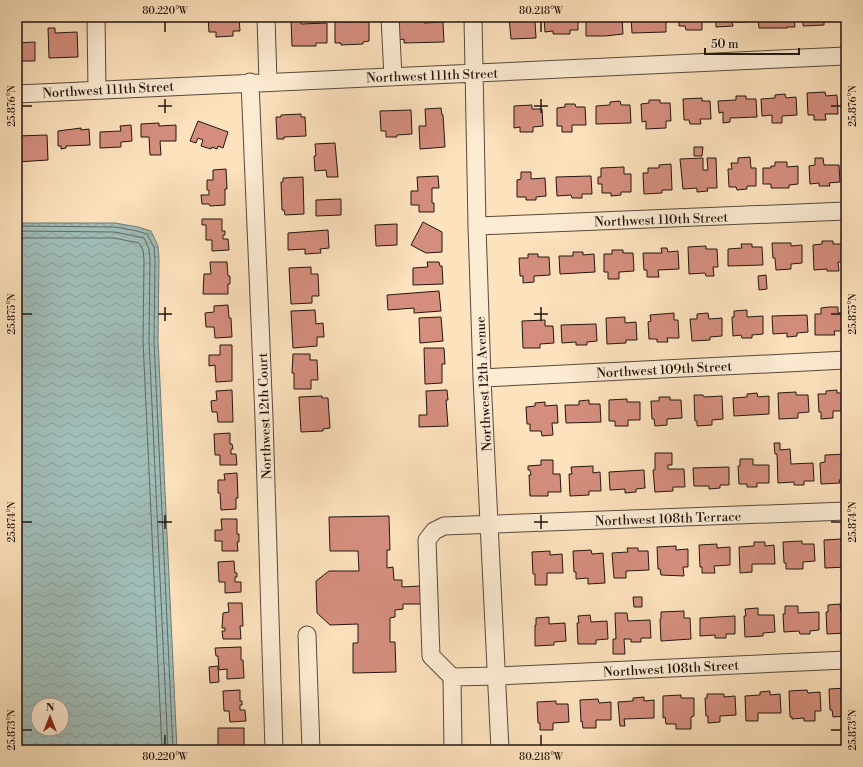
<svg xmlns="http://www.w3.org/2000/svg" width="863" height="767" font-family="'Libre Bodoni',serif">
  <style>
    .water { fill: url(#water-waves); stroke: #6e7a75; fill-rule: evenodd }
    .lines { fill: none; stroke-linecap: round; stroke-linejoin: round }
    .shore { stroke: #616a64; stroke-width: 1 }
    .building { fill: #d58e7e; stroke: #221610 }
    .minor-casing { stroke: #58493b; stroke-width: 19 }
    .minor { stroke: #fdecd4; stroke-width: 17 }
    .ticks { fill: none; stroke: #221610; stroke-width: 1.5 }
    .labels { text-anchor: middle; stroke-width: 3; stroke-linejoin: round; paint-order: stroke }
    .street-label { font-size: 13px; fill: #221610; stroke: #fdecd4 }
    .neatline { fill: none; stroke: #221610; stroke-width: 1.5 }
    .ticks-label { font-size: 10px; text-anchor: middle; fill: #221610 }
  </style>
  <defs>
    <pattern id="water-waves" width="16" height="10" patternUnits="userSpaceOnUse"><rect width="16" height="10" fill="#a0bdb8"/><path d="M0 5q4-4 8 0t8 0" fill="none" stroke="#8aa29d"/></pattern>
  </defs>
  <rect width="100%" height="100%" fill="#fce2bd"/>
  <filter id="stains"><feTurbulence type="fractalNoise" baseFrequency=".005" numOctaves="4"/><feColorMatrix values="0 0 0 0 .2 0 0 0 0 .09 0 0 0 0 .02 0 0 0 .5 -.17"/></filter>
  <radialGradient id="worn" r=".72"><stop offset=".6" stop-color="#630" stop-opacity="0"/><stop offset="1" stop-color="#630" stop-opacity=".3"/></radialGradient>
  <path class="water" d="M17 223H115L138 227 151 231 158 246 159 259 158 340 177 750H17ZM38 705H62V729H38Z"/>
  <g class="lines">
    <path class="shore" d="M17 226 115 227 137 231 147 234 154 247 155 260 154 341 173 750
      M17 231 115 232 144 238 149 249 150 260 149 341 168 750
      M17 238H114L139 243 143 250 144 260 143 341 162 750"/>
  </g>
  <path class="building" d="M208 17H239L240 31H233V36L216 37V32H209Z
    M399 17H424V23L443 22 444 42 404 43V39L399 40Z
    M509 17H531V21H535L536 38 511 39Z
    M544 17H578V30H570V34H553V31L545 32Z
    M586 17H622L623 34 605 36H586Z
    M631 17H666V32L632 33Z
    M679 17H702V30H686L685 26H679Z
    M716 17H746V22H732L733 26 716 27Z
    M758 17H794L795 27H787V28H759Z
    M803 17H828V20H824V25L803 26Z
    M291 19H300L301 24 327 23V43H316V46H292Z
    M335 22H369V41L363 42V44L341 45V43H335Z
    M48 28H55V33L77 32 78 57 49 58Z
    M35 42V61H17V43Z
    M825 92 826 96 837 95 838 114H825L826 120H814V115H808L807 93Z
    M785 94 786 98 796 97 797 115 782 116V123H772V115L762 116 761 99 775 98V95Z
    M736 96H746V99H756L757 117 730 118V122L723 123V112L719 113 718 101 736 100Z
    M702 98V101H710L711 119H700L701 124H690L689 120H684L683 99Z
    M649 100H660V103H670L671 121H666V128L646 129V121L642 122 641 104 649 103Z
    M620 101 621 105H630L631 123 596 124V106L610 105V102Z
    M565 104H575L576 107H585L586 125H572V132H562V126H557V108L565 107Z
    M532 105V109H542L543 126 533 127V132H520V127L514 128V106Z
    M441 108 442 115H443L445 147 420 149 419 126H426L425 109Z
    M411 110 412 134 397 135V137H386V131H381L380 111Z
    M301 114V117H305L306 136 284 137V139H277L276 117H281V115Z
    M198 121 228 132 223 148 218 146 217 149 212 147 211 149 201 146 203 140 198 138 196 143 190 141Z
    M159 123V126L176 125V141H160L161 155H150L149 137H141V124Z
    M131 125 132 141 121 142V147L100 148V132L121 131 120 126Z
    M81 128V130L89 129 90 145 66 146V148L61 149V146H58V131Z
    M47 135 48 160 17 162V136Z
    M335 143 338 177H327L326 170 315 171 314 156H316L315 144Z
    M694 147H703L702 156H694Z
    M750 157 751 168H756V186H747V189L737 190 736 187H729L728 169H732L731 163H738V158Z
    M703 158V170H708L707 158H716L717 188H707L708 191 697 192V188L683 189 680 159Z
    M815 158H823L824 165H839L840 182 829 183 830 186H819V183L810 184 809 166 815 165Z
    M775 162H787V167L798 166V184L789 185V188H771V184H763V168H771V166H775Z
    M671 164 672 190H662V193L644 194 643 173H648V168H659V165Z
    M624 167V174H631V192H621V195L611 196V193H602V184H598V177H601V168Z
    M226 169 227 189H225V205L210 206 209 204H202L201 195H209V190H207V180H213V170Z
    M521 172H531V179L545 178 546 196 536 197V200H526V197H517V180L521 179Z
    M438 176 439 188H432V203H434V212H419V205H411V191H418L417 177Z
    M591 176 592 194H582V198H572L571 195 557 196 556 177Z
    M303 177 304 214 285 215 284 210H282L281 182H283V178Z
    M341 199V215L316 216V200Z
    M202 219H222V231H225V235H223V239H228L229 250 212 251V240H206V225H202Z
    M423 222 442 232V252L426 253 411 245Z
    M397 224V245L376 246 375 225Z
    M328 230 329 248 320 249 321 253 305 254V249L288 250V233Z
    M822 241H833V244H843L844 262H838L839 271H827V269L814 270 813 245 822 244Z
    M772 243H791V246L802 245V263L791 264V269L776 270 775 258H773Z
    M741 244H752V247H762L763 265 728 266V249L742 248Z
    M706 246V249H717L718 267H713L714 276H706L705 273 689 274 688 247Z
    M661 248H667L668 252 678 251 679 269 658 270 659 277H647V270H644L643 253H662Z
    M612 250H623V253H633L634 271 619 272V279H608V272H604V254H612Z
    M573 252H583V255L594 254 595 272 560 274 559 256H573Z
    M528 254H538V257H549L550 275 534 276V282L523 283V276H520L519 258H528Z
    M210 262H227L228 276H230V284H228V294H203L204 274H211Z
    M427 262H439L440 266H442L443 284 413 285V268L428 267Z
    M311 267V274H318L319 296H312V303L291 304 289 268Z
    M766 275 767 289 759 290 758 276Z
    M439 291 441 311 414 313V308L388 310 387 295Z
    M228 305 229 318H231L232 337 215 338 214 327H206L205 313 214 312V306Z
    M829 307H838V313H845V331H834L835 335H815V314H821V308Z
    M315 310 316 324 323 323 324 337H317V346L293 348 291 311Z
    M747 310V317L763 316V334L752 335V338H742L741 335 733 336 732 317H734V311Z
    M674 313V320H678L679 338H667L668 342H657V339H649L648 322 651 321 650 315Z
    M708 313 709 319 722 318V336L710 337V340L692 341 690 319H697V314Z
    M807 315 808 332 797 333V336L787 337V333L773 334 772 316Z
    M441 317 443 341 420 343 419 318Z
    M625 317V323L636 322 637 340H626V343L607 344 606 318Z
    M545 320V326H553L554 343 540 344V348H523L522 321Z
    M596 324 597 341 587 342V345H576V342L562 343 561 325Z
    M220 345H232V381L216 382 215 365 209 366V355H220Z
    M424 348H444L445 364H442V383L425 384Z
    M293 354H310V360H317L318 380H311V389H294V373H292Z
    M232 390 233 422H218L217 412H212L211 401 217 400 216 391Z
    M447 390 448 400H446L448 426 419 427V415H427L426 391Z
    M837 390V393H846V411H833V418L821 419V412H819L818 394H826V391Z
    M796 392V395H808L809 412 798 413V418L779 419 778 393Z
    M757 393 758 397 769 396V414L734 416 733 398 747 397V394Z
    M694 395H703L704 397 722 396 723 419 712 420V425L697 426V421H695Z
    M322 396V398H328L330 428 323 429V431L301 432 299 397Z
    M659 397H670V400H681L682 418 667 419V425L655 426 654 419H652L651 401H659Z
    M627 399V402H640V420H628V426H615V421H609V400Z
    M589 400V404H600L601 422 566 423 565 405H579V401Z
    M545 402V406L557 405 558 423H552L553 435 542 436 541 431H530V424H527L526 407 535 406V403Z
    M230 433V444H232L233 449H231V454H236L237 465H220V455H215L214 434Z
    M774 443H780V450L790 449 791 464 813 463 814 481H804V485H794V482L778 483 777 454H775Z
    M655 453H672V465H668V469H684L685 487H673V491L655 492 653 470H655Z
    M846 454V479L839 480 840 483 821 484 820 463 825 462V455Z
    M740 459H753V465H769V483H757V487H747V484H739L738 466H740Z
    M541 460H553V474H560L561 492H548V496H530L529 475H531L530 470H528V466L541 465Z
    M593 466V473L600 472 601 491H589V495L570 496 569 474H572L571 467Z
    M729 467V485H720V488L709 489V486H694L693 468Z
    M644 470 645 488 636 489V492L625 493V489L610 490 609 472Z
    M237 473 238 498H236V509L221 510 220 493H218V480H225L224 474Z
    M389 516 390 550H387V568L393 567 394 580H402V587L420 586 421 604H403V609L395 610V617L390 618V642H395L396 672 353 673V643H358V624L330 625 317 613 316 581 329 571H359L358 551H330L329 517Z
    M221 519H237V534H239V542H237L238 551H222V541H215V530H222Z
    M841 539 842 542H846V567L825 568 824 540Z
    M802 541V544H814L815 561 803 562V569H786V563H784L783 542Z
    M754 542H765V546L774 545 775 564H752V572L740 573 739 547 754 546Z
    M717 544V548L730 547V565L714 566 715 573H702V567H700L699 545Z
    M676 546V550L688 549V567H683L684 576 661 575 660 569H658L657 547Z
    M627 548H638V551H648L649 570 626 571V578H614L612 553 628 552Z
    M591 550 592 554 603 553 605 583 588 584V578L576 579V572H574L573 551Z
    M550 551V555L562 554 563 573H547V585H535V574H533L532 552Z
    M234 561 235 573H237V577H235V582H241V592L225 593V582H219L218 562Z
    M633 597H642V607H634Z
    M228 603H242L243 626H240L241 639H223L222 631H225V628H222L223 613 229 612Z
    M840 604 841 611H846V633L827 634 826 612H828V605Z
    M785 606H798V613L819 612V630L810 631V634H800L799 631 784 632 783 614H785Z
    M758 608V615H774L775 632 763 633V636L745 637 744 616H746L745 609Z
    M684 611V618H690L691 639 661 641 660 619H661V612Z
    M615 613H627L628 621 650 620 651 638H641V642H631V639H624L625 654H613V639H616Z
    M590 615 591 622 607 621 608 639 596 640V644H578L577 623H579L578 616Z
    M735 616V634H726V638H715V635L700 636V618Z
    M549 617V624L565 623 566 641 554 642V645L535 646V625H536V618Z
    M241 647V660H243L244 678 227 679V669L219 670 218 656H216L215 648Z
    M218 666 219 682 210 683 209 667Z
    M846 688V716L833 717 832 710H830L829 689Z
    M240 690V701H242V705H240V710H245L246 721 230 722 229 711H224L223 691Z
    M807 690 808 693 820 692 821 711H815V721H804V718L792 719V717H790L789 691Z
    M770 691V695L780 694 781 713H758V721H746L745 696 760 695V692Z
    M707 694H724V697L735 696 736 715 720 716V722L708 723V716H706L705 698H707Z
    M681 695V698H694V716L691 717V729H676V724H666L665 717 663 718V696Z
    M644 697V701L654 700V718L624 719 625 726H620L618 702 633 701V698Z
    M598 699 599 703 611 702V720H596V728H583L582 721 581 722 580 700Z
    M556 701V704H568L569 722 553 723V730H540V723H538L537 702Z
    M218 728H244V750H218Z"/>
  <g class="lines">
    <defs>
      <path id="minor" d="M96 17 97 90
        M266 17 268 82
        M390 17 393 77
        M473 17 477 226 482 378 500 750
        M250 82 264 418 274 750
        M17 94C293 81 570 69 846 56
        M477 226 846 211
        M482 378 846 360
        M307 635 311 750
        M452 677 431 656 427 540 434 531 444 526 846 511
        M453 750 452 677 497 676 846 660"/>
    </defs>
    <use href="#minor" class="minor-casing"/>
    <use href="#minor" class="minor"/>
  </g>
  <path class="ticks" d="M165 22V32M541 22V32M165 99V113M541 99V113M22 106H32M158 106H172M534 106H548M831 106H841M165 307V321M541 307V321M22 314H32M158 314H172M534 314H548M831 314H841M165 515V529M541 515V529M22 522H32M158 522H172M534 522H548M831 522H841M22 730H32M831 730H841M165 735V745M541 735V745"/>
  <g class="labels">
    <g class="street-label">
      <text transform="translate(432 75) rotate(-2)" y="5">Northwest 111th Street</text>
      <text transform="translate(108 89) rotate(-3)" y="5">Northwest 111th Street</text>
      <text transform="translate(661 219) rotate(-2)" y="5">Northwest 110th Street</text>
      <text transform="translate(664 369) rotate(-3)" y="5">Northwest 109th Street</text>
      <text transform="translate(483 384) rotate(-93)" y="5">Northwest 12th Avenue</text>
      <text transform="translate(264 416) rotate(-92)" y="5">Northwest 12th Court</text>
      <text transform="translate(668 518) rotate(-2)" y="5">Northwest 108th Terrace</text>
      <text transform="translate(671 668) rotate(-3)" y="5">Northwest 108th Street</text>
    </g>
  </g>
  <rect width="863" height="767" fill="none" stroke="#fce2bd" stroke-width="44"/>
  <g transform="translate(50 717)"><circle r="19" fill="#fdecd4" stroke="#a59686"/>
  <path d="M0-3L7 15L0 10L-7 15Z" fill="#8f2418"/>
  <text y="-6" font-size="11" font-weight="bold" text-anchor="middle" fill="#221610">N</text>
  </g>
  <path d="M705 48v6h94v-6" fill="none" stroke="#221610" stroke-width="2"/>
  <text x="711" y="48" font-size="12" fill="#221610" stroke="#fdecd4" stroke-width="3" paint-order="stroke">50 m</text>
  <rect x="22" y="22" width="819" height="723" class="neatline"/>
  <g class="ticks-label">
    <text x="165" y="14">80.220°W</text>
    <text x="541" y="14">80.218°W</text>
    <text transform="translate(11 106) rotate(-90)" y="4">25.876°N</text>
    <text transform="translate(852 106) rotate(-90)" y="4">25.876°N</text>
    <text transform="translate(11 314) rotate(-90)" y="4">25.875°N</text>
    <text transform="translate(852 314) rotate(-90)" y="4">25.875°N</text>
    <text transform="translate(11 522) rotate(-90)" y="4">25.874°N</text>
    <text transform="translate(852 522) rotate(-90)" y="4">25.874°N</text>
    <text transform="translate(11 730) rotate(-90)" y="4">25.873°N</text>
    <text transform="translate(852 730) rotate(-90)" y="4">25.873°N</text>
    <text x="165" y="760">80.220°W</text>
    <text x="541" y="760">80.218°W</text>
  </g>
  <rect width="100%" height="100%" filter="url(#stains)"/>
  <rect width="100%" height="100%" fill="url(#worn)"/>
</svg>
